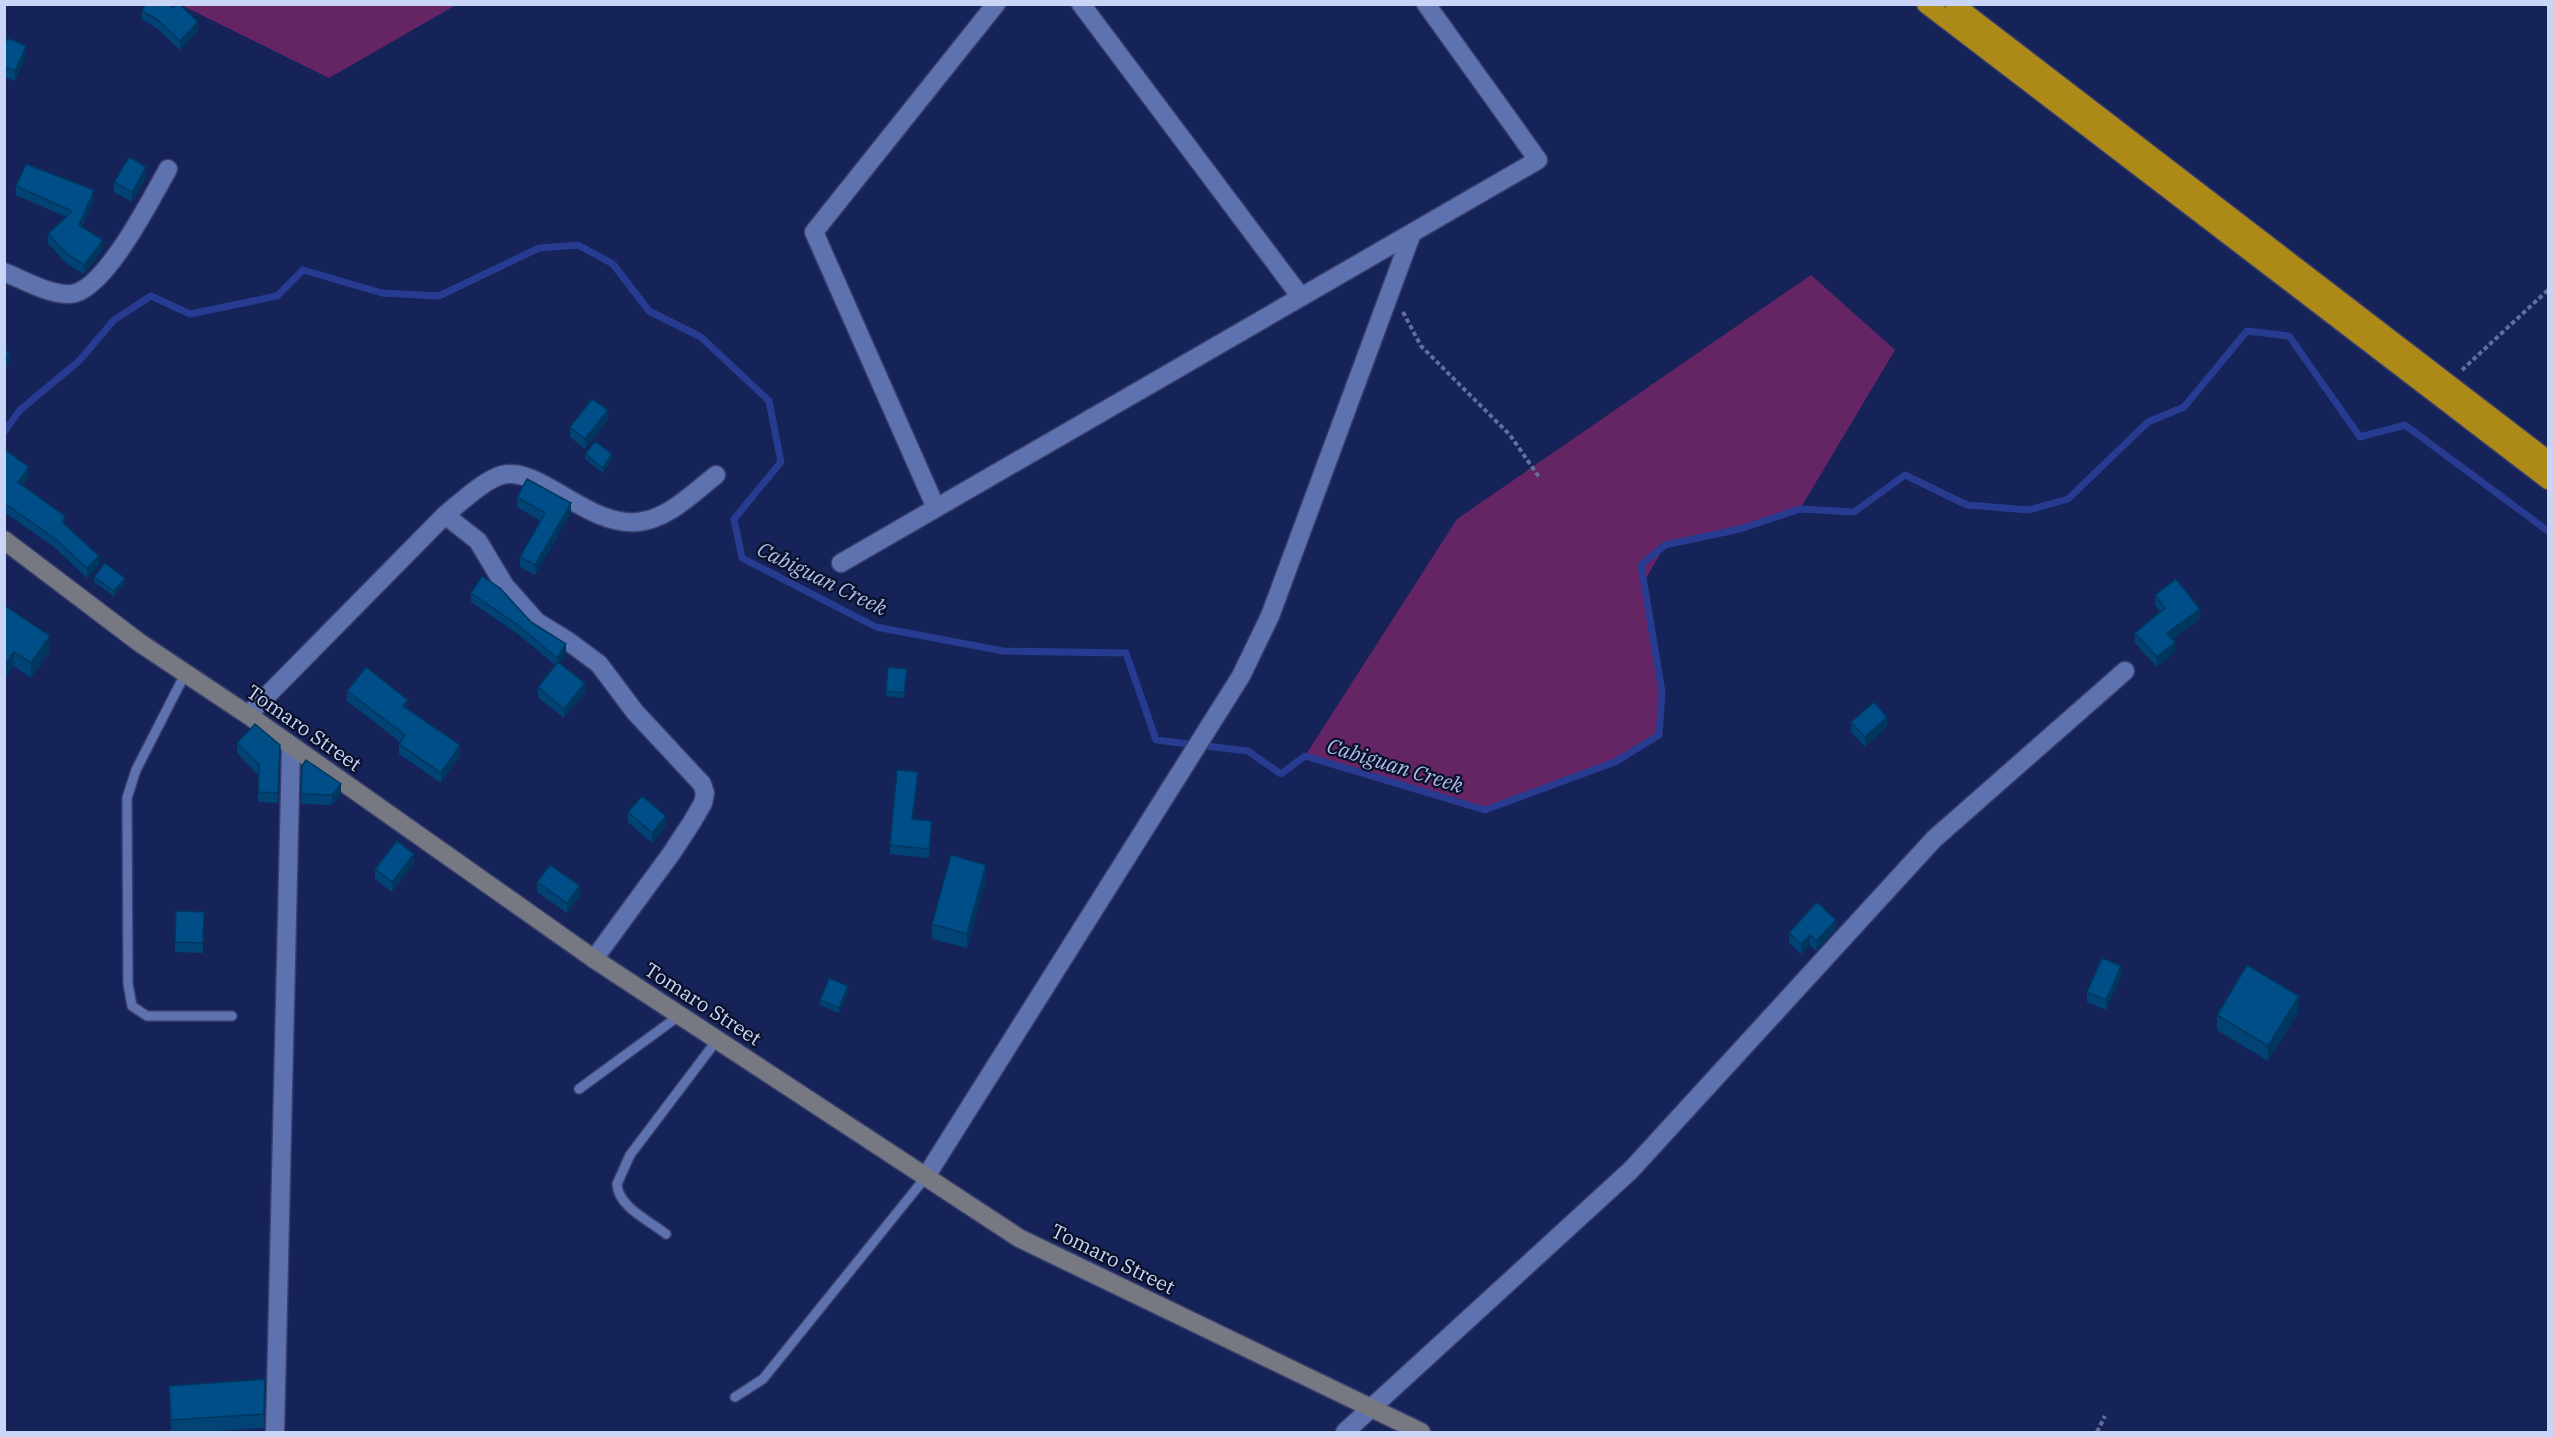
<svg xmlns="http://www.w3.org/2000/svg" width="2553" height="1437" font-family="'IBM Plex Serif',serif">
  <style>
    .green { fill: #652463 }
    .lines { fill: none; stroke-linecap: round; stroke-linejoin: round }
    .stream { stroke: #273b91; stroke-width: 7 }
    .lane-casing { stroke: #373d6c; stroke-width: 12 }
    .street-casing { stroke: #373d6c; stroke-width: 21 }
    .secondary-casing { stroke: #373d6c; stroke-width: 21 }
    .highway-casing { stroke: #373d6c; stroke-width: 21 }
    .path { stroke: #626e9b; stroke-width: 4; stroke-dasharray: 4.5 3; stroke-linecap: butt }
    .lane { stroke: #5e72af; stroke-width: 9 }
    .street { stroke: #5e72af; stroke-width: 18 }
    .secondary { stroke: #767982; stroke-width: 18 }
    .highway { stroke: #ad8918; stroke-width: 18 }
    .wall { fill: #004374 }
    .shaded-wall { fill: #00375e }
    .building { fill: #004e87; stroke: #00375e; stroke-width: 1.5 }
    .labels { text-anchor: middle; stroke-width: 4.5; stroke-linejoin: round; paint-order: stroke }
    .street-label { font-size: 20px; fill: #c9d5f7; stroke: #091027 }
    .water-label { font-size: 21px; font-style: italic; fill: #acbdec; stroke: #091027 }
  </style>
  <rect width="100%" height="100%" fill="#162358"/>
  <path class="green" d="M181 5H456L329 78Z
    M1811 275 1895 350 1800 509 1740 529 1665 545 1644 582 1662 692 1659 735 1615 762 1485 810 1305 756 1457 519Z"/>
  <g class="lines">
    <path class="stream" d="M4 432 20 410 79 361 114 320 151 296 190 314 277 296 303 270 382 293 439 296 539 248 578 245 613 264 649 311 701 337 769 401 781 462 734 519 742 558 876 627 1003 651 1126 653 1156 740 1248 751 1281 774 1305 756 1485 810 1615 762 1659 735 1662 692 1641 565 1665 545 1740 529 1800 509 1854 512 1905 475 1967 505 2029 510 2068 499 2148 422 2184 407 2247 331 2289 336 2360 437 2405 425 2548 531"/>
    <defs>
      <path id="lane" d="M185 674 136 770 127 798 128 984 132 1006 147 1016H232
        M579 1089 680 1015
        M666 1234C650 1221 618 1207 617 1184L630 1155 717 1040
        M735 1397 763 1379 925 1178"/>
      <path id="street" d="M1081 4 1301 297
        M4 272C24 280 49 295 70 294 104 293 152 197 168 169
        M936 508 814 232 996 4
        M445 515 478 541 505 586 537 622 568 641 599 664 635 712 702 784 705 793 703 803 692 822 671 854 594 959
        M841 563 1538 160 1426 4
        M248 715 445 515C460 503 484 480 502 475 539 465 587 527 638 522 668 519 693 493 716 475
        M925 1178 1241 676 1270 616 1412 233
        M275 1432 291 747
        M1345 1432 1631 1170 1934 839 2125 671"/>
      <path id="secondary" d="M4 540 140 643 248 715 594 959 1019 1238 1421 1432"/>
      <path id="highway" d="M1926 4 2548 480
        M1954 4 2548 460"/>
    </defs>
    <use href="#lane" class="lane-casing"/>
    <use href="#street" class="street-casing"/>
    <use href="#secondary" class="secondary-casing"/>
    <use href="#highway" class="highway-casing"/>
    <path class="path" d="M1403 312 1421 346 1510 435 1539 477
      M2462 370 2548 290
      M2097 1432 2105 1416"/>
    <use href="#lane" class="lane"/>
    <use href="#street" class="street"/>
    <use href="#secondary" class="secondary"/>
    <use href="#highway" class="highway"/>
  </g>
  <path class="wall" d="M142 11 198 31 180 50 158 29 142 19Z
    M4 46 26 56 15 81 4 77Z
    M146 177 132 202 114 192V182Z
    M16 186 94 199 82 227 103 249 84 274 67 264 48 243V234L66 217 16 195Z
    M608 420 585 449 570 437V427Z
    M4 449 29 477 22 486 65 525 99 565 87 578 53 546 4 512Z
    M585 454 612 459 603 473 585 459Z
    M517 497 571 513 535 575 520 567V557L541 521 517 507Z
    M94 577 125 583 114 596 94 582Z
    M471 593 531 622 566 654 560 663 585 693 564 718 538 697V687L556 666 518 634 471 602Z
    M2155 595 2200 619 2173 639 2175 652 2157 667 2135 643V633L2160 612 2155 605Z
    M4 605 50 651 31 678 14 666 5 679H4Z
    M907 674 904 698 886 696V691Z
    M347 691 408 709 460 755 441 783 399 754V744L400 742 347 701Z
    M1851 722 1887 727 1865 747 1851 732Z
    M237 743 280 745 278 803 258 802V775L237 753Z
    M302 766 341 794 332 805 301 804Z
    M918 781 913 819 932 830 929 858 890 854V845Z
    M628 812 666 826 652 843 628 822Z
    M414 864 392 892 375 879V869Z
    M986 880 967 948 932 939V924Z
    M537 882 580 896 567 913 537 892Z
    M204 912 203 953 175 952V942Z
    M1836 929 1816 951 1810 945 1801 954 1789 943V933Z
    M2121 976 2106 1010 2087 1002V992Z
    M848 991 839 1013 820 1005V1000Z
    M2299 1011 2268 1061 2217 1030V1015Z
    M265 1379 264 1428 204 1432H171L169 1386Z"/>
  <path class="shaded-wall" d="M198 22V31L180 50V41Z
    M26 46V56L15 81V71Z
    M146 167V177L132 202V192Z
    M94 190V199L79 234V225Z
    M103 240V249L84 274V265Z
    M9 353V363L4 369V360Z
    M608 410V420L585 449V439Z
    M612 454V459L603 473V468Z
    M29 467V477L18 492V482Z
    M571 503V513L535 575V565Z
    M65 516V526L62 522Z
    M99 556V565L87 578V568Z
    M125 578V583L114 596V591Z
    M2200 609V619L2167 643V633Z
    M50 636V651L31 678V663Z
    M2175 642V652L2157 667V657Z
    M566 644V654L557 667V658Z
    M14 652V666L5 679V664Z
    M585 683V693L564 718V709Z
    M408 700V710L403 706Z
    M1887 717V727L1865 747V737Z
    M460 745V755L441 783V773Z
    M918 772V781L912 828V819Z
    M341 784V794L332 805V795Z
    M666 816V826L652 843V833Z
    M932 821V830L929 858V849Z
    M414 854V864L392 892V882Z
    M986 865V880L967 948V934Z
    M580 886V896L567 913V903Z
    M1836 920V929L1816 951V941Z
    M1810 935V945L1801 954V944Z
    M2121 966V976L2106 1010V1000Z
    M848 986V991L839 1013V1008Z
    M2299 996V1011L2268 1061V1046Z"/>
  <path class="building" d="M146 4H168L173 8 176 4H179L198 22 180 41 158 20 142 11Z
    M8 38 26 46 15 71 4 67V46Z
    M129 157 146 167 132 192 114 182Z
    M26 164 94 190 79 225 103 240 84 265 67 254 48 234 72 211 16 186Z
    M4 350 9 353 4 360Z
    M592 399 608 410 585 439 570 427Z
    M595 441 612 454 603 468 585 454Z
    M4 449 29 467 18 482 65 516 62 522 99 556 87 568 53 537 4 503Z
    M527 479 571 503 535 565 520 557 545 513 517 497Z
    M105 563 125 578 114 591 94 577Z
    M482 576 500 588 531 622 566 644 557 658 518 625 471 593Z
    M2176 579 2200 609 2167 633 2175 642 2157 657 2135 633 2165 608 2155 595Z
    M4 605 50 636 31 663 14 652 5 664H4Z
    M558 662 585 683 564 709 538 687Z
    M366 667 408 700 403 706 460 745 441 773 399 744 405 735 347 691Z
    M888 667 907 669 904 693 886 691Z
    M1874 702 1887 717 1865 737 1851 722Z
    M255 724 280 745 278 793 258 792 259 765 237 743Z
    M306 760 341 784 332 795 301 794 302 766Z
    M897 770 918 772 912 819 932 821 929 849 890 845Z
    M642 796 666 816 652 833 628 812Z
    M397 841 414 854 392 882 375 869Z
    M951 855 986 865 967 934 932 924Z
    M550 865 580 886 567 903 537 882Z
    M1817 902 1836 920 1816 941 1810 935 1801 944 1789 933Z
    M176 911 204 912 203 943 175 942Z
    M2102 958 2121 966 2106 1000 2087 992Z
    M2247 965 2299 996 2268 1046 2217 1015Z
    M829 978 848 986 839 1008 820 1000Z
    M265 1379 264 1414 171 1420 169 1386Z"/>
  <g class="labels">
    <g class="street-label">
      <text transform="translate(304 728) rotate(35)" y="7">Tomaro Street</text>
      <text transform="translate(703 1004) rotate(33)" y="7">Tomaro Street</text>
      <text transform="translate(1113 1259) rotate(26)" y="7">Tomaro Street</text>
    </g>
    <g class="water-label">
      <text transform="translate(822 579) rotate(26)" y="7">Cabiguan Creek</text>
      <text transform="translate(1395 766) rotate(17)" y="7">Cabiguan Creek</text>
    </g>
  </g>
  <rect width="2553" height="1437" fill="none" stroke="#c9d5f7" stroke-width="12"/>
</svg>
